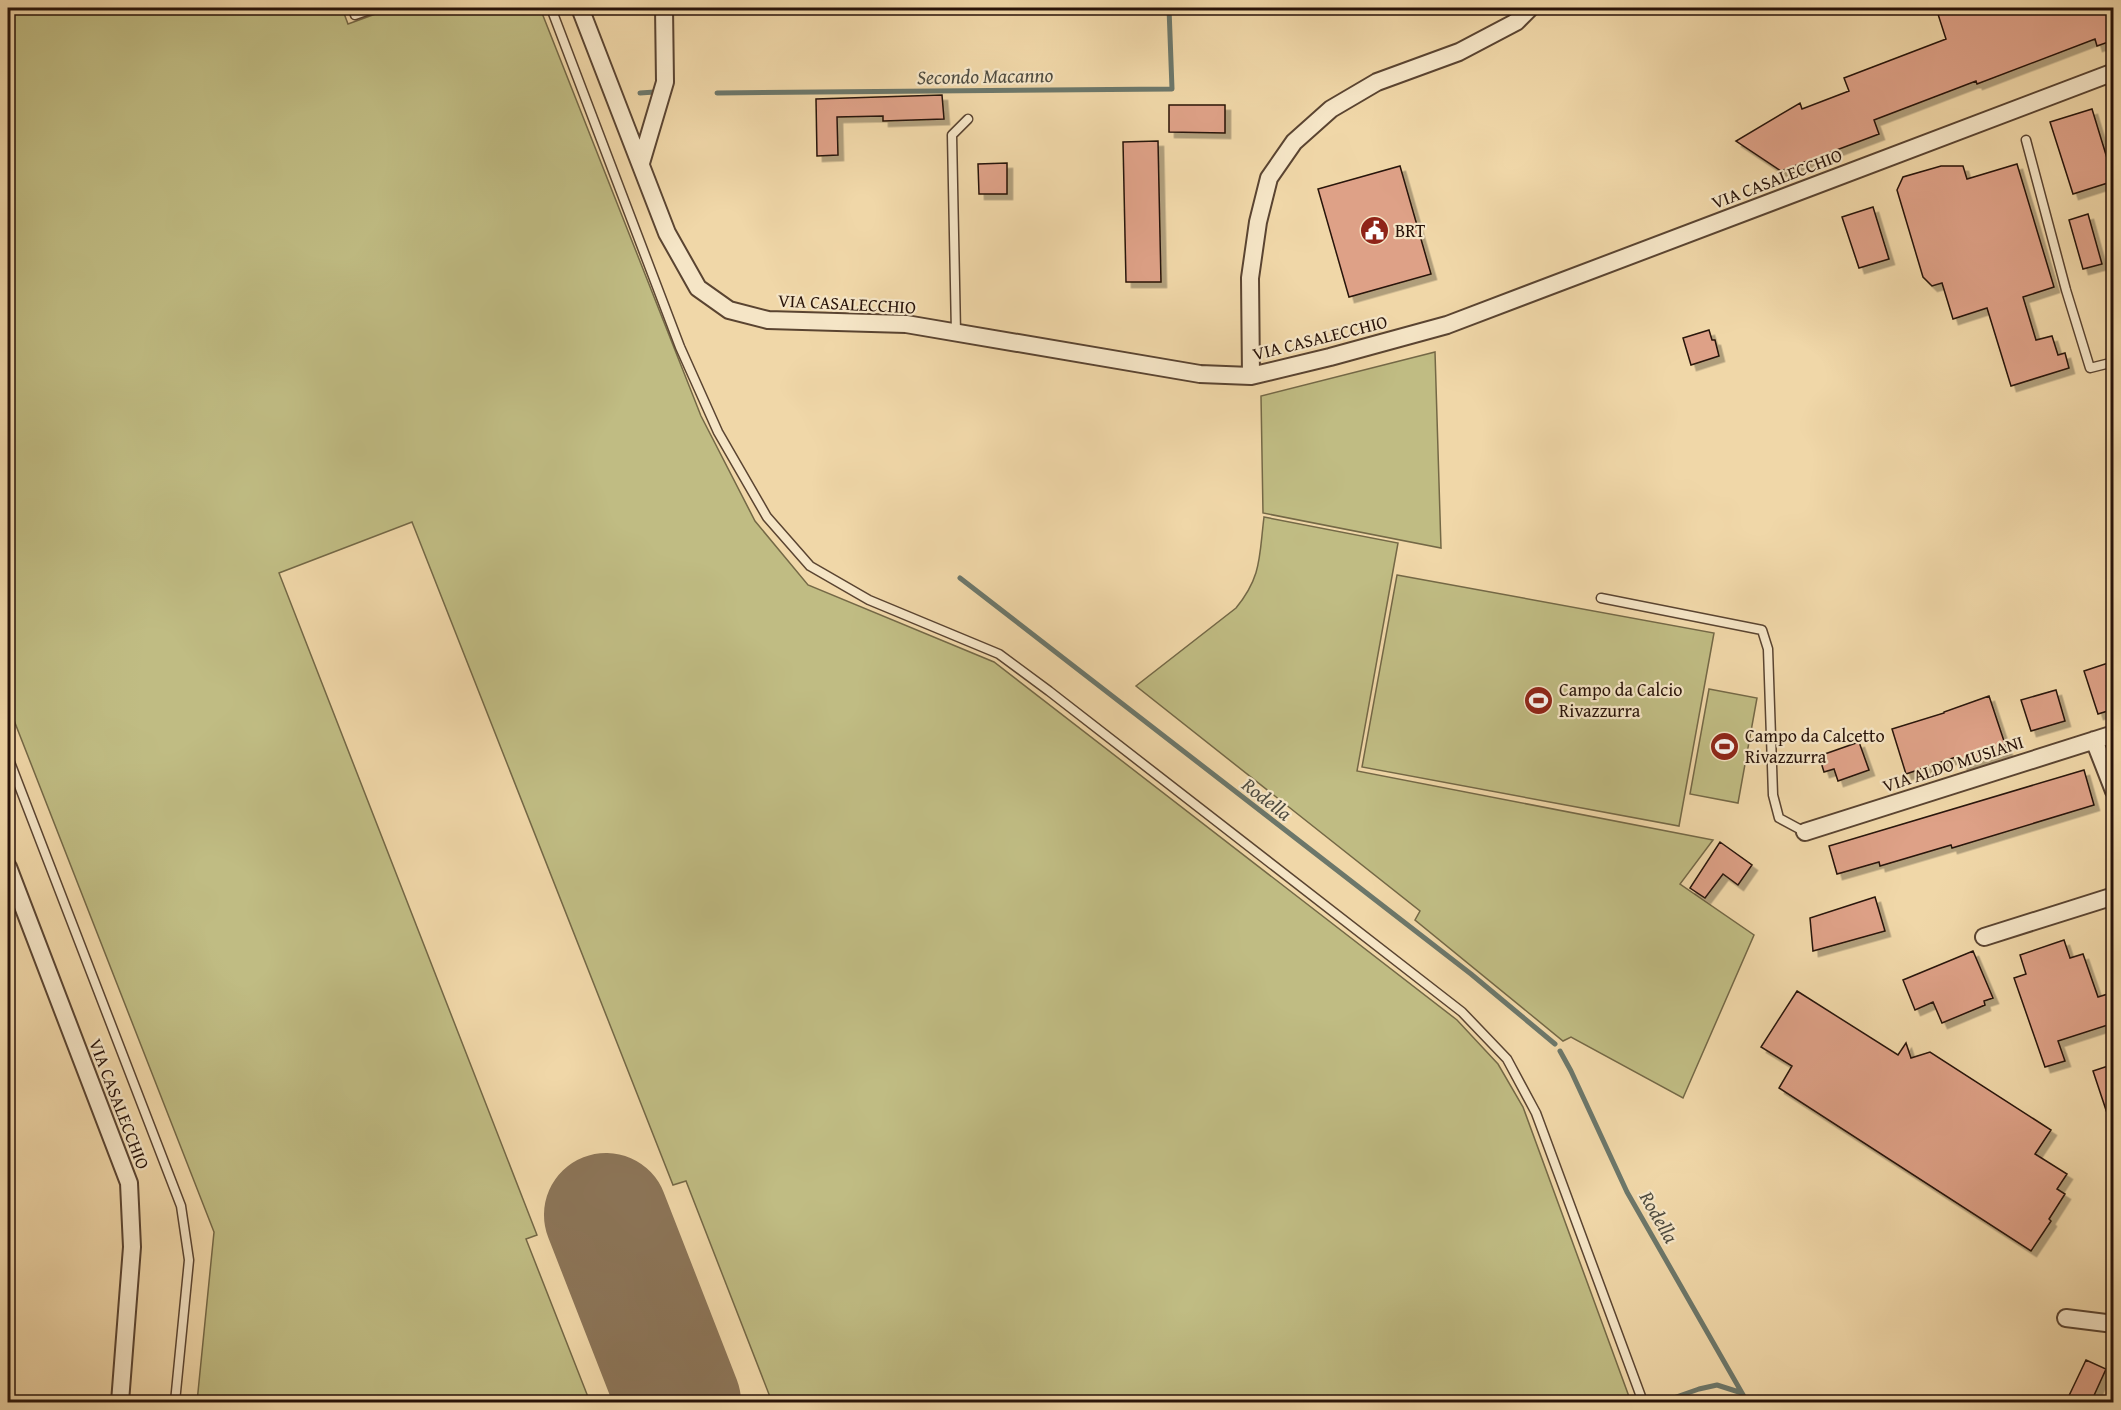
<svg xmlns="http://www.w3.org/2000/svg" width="2121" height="1410" font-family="'Gentium Book Plus',serif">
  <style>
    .green { fill: #c0bc83; stroke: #746846; stroke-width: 1.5 }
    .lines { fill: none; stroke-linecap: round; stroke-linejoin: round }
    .stream { stroke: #6c776a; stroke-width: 5 }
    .runway { stroke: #8c7558; stroke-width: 124 }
    .building { fill: #dea187; stroke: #281309; stroke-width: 1.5; filter: url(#shadow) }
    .service-casing { stroke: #5a4431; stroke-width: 11 }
    .minor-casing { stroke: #5a4431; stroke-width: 20 }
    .service { stroke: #f5e5c6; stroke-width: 8 }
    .minor { stroke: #f5e5c6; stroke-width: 16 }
    .labels { text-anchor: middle; stroke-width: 4.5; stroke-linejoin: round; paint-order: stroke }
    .street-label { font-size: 18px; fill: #281309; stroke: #f5e5c6 }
    .poi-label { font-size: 18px; fill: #281309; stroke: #f5e5c6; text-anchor: start }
    .water-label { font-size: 20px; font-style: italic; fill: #504d41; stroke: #f5e5c6 }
  </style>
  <defs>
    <filter id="shadow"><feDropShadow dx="5.5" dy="5.5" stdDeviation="0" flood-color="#0004"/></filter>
  </defs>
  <rect width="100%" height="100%" fill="#f0d7a8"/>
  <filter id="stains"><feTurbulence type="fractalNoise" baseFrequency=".00333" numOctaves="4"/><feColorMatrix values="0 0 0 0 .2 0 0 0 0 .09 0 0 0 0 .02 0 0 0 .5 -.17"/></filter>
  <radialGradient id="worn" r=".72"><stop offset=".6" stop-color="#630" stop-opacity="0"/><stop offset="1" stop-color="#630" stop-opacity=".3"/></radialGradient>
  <path class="green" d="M17 8H342L348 24 392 8H540L701 416 755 521 808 585 994 662 1457 1020 1498 1064 1523 1107 1631 1402H772L686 1181 673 1185 412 522 279 573 537 1235 526 1239 590 1402H197L214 1232 8 705V11Z
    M1435 352 1441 548 1263 513 1261 396Z
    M1264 517 1398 543 1357 771 1713 840 1680 884 1754 935 1683 1098 1571 1037 1563 1041 1415 920 1420 911 1136 686 1236 608C1262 576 1259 557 1264 517Z
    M1397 575 1714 633 1679 826 1362 767Z
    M1709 689 1757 698 1738 803 1690 794Z"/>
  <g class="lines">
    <path class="stream" d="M640 93 655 92
      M717 93 1172 89 1169 8
      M960 578 1471 974 1555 1044
      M1560 1051 1571 1071 1627 1192 1742 1393
      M1662 1402 1699 1389 1717 1385 1742 1393 1747 1402"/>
    <path class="runway" d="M606 1215 679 1402"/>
  </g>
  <path class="building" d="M1936 8H2114V40L2097 46 2095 39 1977 84 1976 81 1874 120 1879 134 1781 171 1736 141 1800 103 1802 109 1849 91 1844 78 1946 39Z
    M942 95 944 119 883 121V116L837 117 838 155 817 156 816 99Z
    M1169 105H1225V133L1169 132Z
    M2092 109 2114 181 2073 194 2050 122Z
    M1158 141 1161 282H1126L1123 142Z
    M1007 163V194H979L978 164Z
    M2017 164 2054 287 2023 297 2036 340 2052 336 2058 355 2065 353 2069 368 2011 386 1987 308 1953 319 1942 283 1932 286 1923 277 1897 190 1903 177 1941 166H1963L1967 179Z
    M1400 166 1431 274 1349 297 1318 189Z
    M1873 207 1889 259 1859 268 1842 217Z
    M2088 214 2102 264 2083 269 2069 220Z
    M1709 330 1712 340H1715L1719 356 1691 365 1683 338Z
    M2114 661V709L2098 714 2084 671Z
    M2056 690 2065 721 2031 731 2021 700Z
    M1989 696 2007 750 1962 765 1959 756 1906 774 1892 729 1944 713V712Z
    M1859 742 1869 770 1838 781 1834 769 1824 772 1819 756Z
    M2084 770 2094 805 1952 848 1951 845 1880 866 1879 862 1837 874 1829 846Z
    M1720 842 1752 865 1738 885 1723 874 1705 898 1690 888Z
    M1875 897 1885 931 1813 951 1810 918Z
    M2064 940 2070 958 2083 954 2098 997 2114 992V1023L2058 1041 2065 1061 2045 1067 2014 978 2026 974 2020 955Z
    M1973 951 1993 998 1984 1001 1985 1005 1942 1023 1933 1002 1915 1010 1903 980Z
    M1797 991 1898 1055 1906 1043 1911 1058 1930 1052 2051 1130 2035 1154 2067 1174 2057 1189 2065 1194 2049 1219 2051 1221 2031 1251 1779 1088 1792 1066 1761 1047Z
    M2114 1064V1124L2111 1125 2093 1071Z
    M2086 1360 2106 1369 2091 1402H2066Z"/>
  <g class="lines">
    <defs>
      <path id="service" d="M353 8 355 15 375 8
        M551 8 680 347 718 432 767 517 810 566 869 600 999 654 1049 691 1462 1012 1507 1059 1536 1113 1643 1402
        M2026 140 2066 290 2090 368 2114 362
        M956 333 952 135 968 119
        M1601 598 1762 630 1768 649 1773 795 1779 818 1805 832
        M8 757 181 1206 189 1260 175 1402"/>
      <path id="minor" d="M580 8 667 233 698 288 729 310 768 320 906 324 1200 374 1251 376 1330 357 1447 325 2114 72
        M641 163 665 82 664 8
        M1251 376 1250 278 1258 222 1269 178 1294 142 1331 109 1377 82 1459 52 1516 22 1530 8
        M2094 740 2114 791
        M1805 832 2114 734
        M8 867 129 1183 132 1247 120 1402
        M1984 937 2114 896
        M2066 1318 2114 1324"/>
    </defs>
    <use href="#service" class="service-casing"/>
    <use href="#minor" class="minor-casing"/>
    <use href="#service" class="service"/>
    <use href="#minor" class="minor"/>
  </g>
  <defs>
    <symbol id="civic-disc" viewBox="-11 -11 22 22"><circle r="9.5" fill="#8f2418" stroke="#f5e5c6"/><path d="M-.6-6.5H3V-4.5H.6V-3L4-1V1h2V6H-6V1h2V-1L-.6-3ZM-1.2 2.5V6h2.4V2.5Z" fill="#fff"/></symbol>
    <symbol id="stadium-disc" viewBox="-11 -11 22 22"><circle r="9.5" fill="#8f2418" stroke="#f5e5c6"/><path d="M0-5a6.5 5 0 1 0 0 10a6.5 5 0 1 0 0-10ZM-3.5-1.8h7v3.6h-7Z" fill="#fff"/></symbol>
  </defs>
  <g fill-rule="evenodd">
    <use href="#civic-disc" x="1358" y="214" width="33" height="33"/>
    <use href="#stadium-disc" x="1522" y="684" width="33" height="33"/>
    <use href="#stadium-disc" x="1708" y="730" width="33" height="33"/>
  </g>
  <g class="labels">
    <g class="street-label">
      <text transform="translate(1777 179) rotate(-21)" y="6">VIA CASALECCHIO</text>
      <text transform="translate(847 304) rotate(3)" y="6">VIA CASALECCHIO</text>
      <text transform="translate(1320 338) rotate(-14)" y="6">VIA CASALECCHIO</text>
      <text transform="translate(1953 764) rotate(-18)" y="6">VIA ALDO MUSIANI</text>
      <text transform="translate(119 1104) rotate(69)" y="6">VIA CASALECCHIO</text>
    </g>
    <g class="poi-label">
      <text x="1395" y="237">BRT</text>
      <text x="1559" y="696">Campo da Calcio<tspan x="1559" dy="21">Rivazzurra</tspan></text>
      <text x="1745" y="742">Campo da Calcetto<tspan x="1745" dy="21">Rivazzurra</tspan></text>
    </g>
    <g class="water-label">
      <text transform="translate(985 76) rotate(-1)" y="7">Secondo Macanno</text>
      <text transform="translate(1267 799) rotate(38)" y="7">Rodella</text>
      <text transform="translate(1659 1217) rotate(60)" y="7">Rodella</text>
    </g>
  </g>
  <rect width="2121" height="1410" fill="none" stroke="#f0d7a8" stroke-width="30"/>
  <rect x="9" y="9" width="2103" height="1392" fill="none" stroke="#281309" stroke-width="3"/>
  <rect x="15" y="15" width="2091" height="1380" fill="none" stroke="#281309" stroke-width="1.5"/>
  <rect width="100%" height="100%" filter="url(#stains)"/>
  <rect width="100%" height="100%" fill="url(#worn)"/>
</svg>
